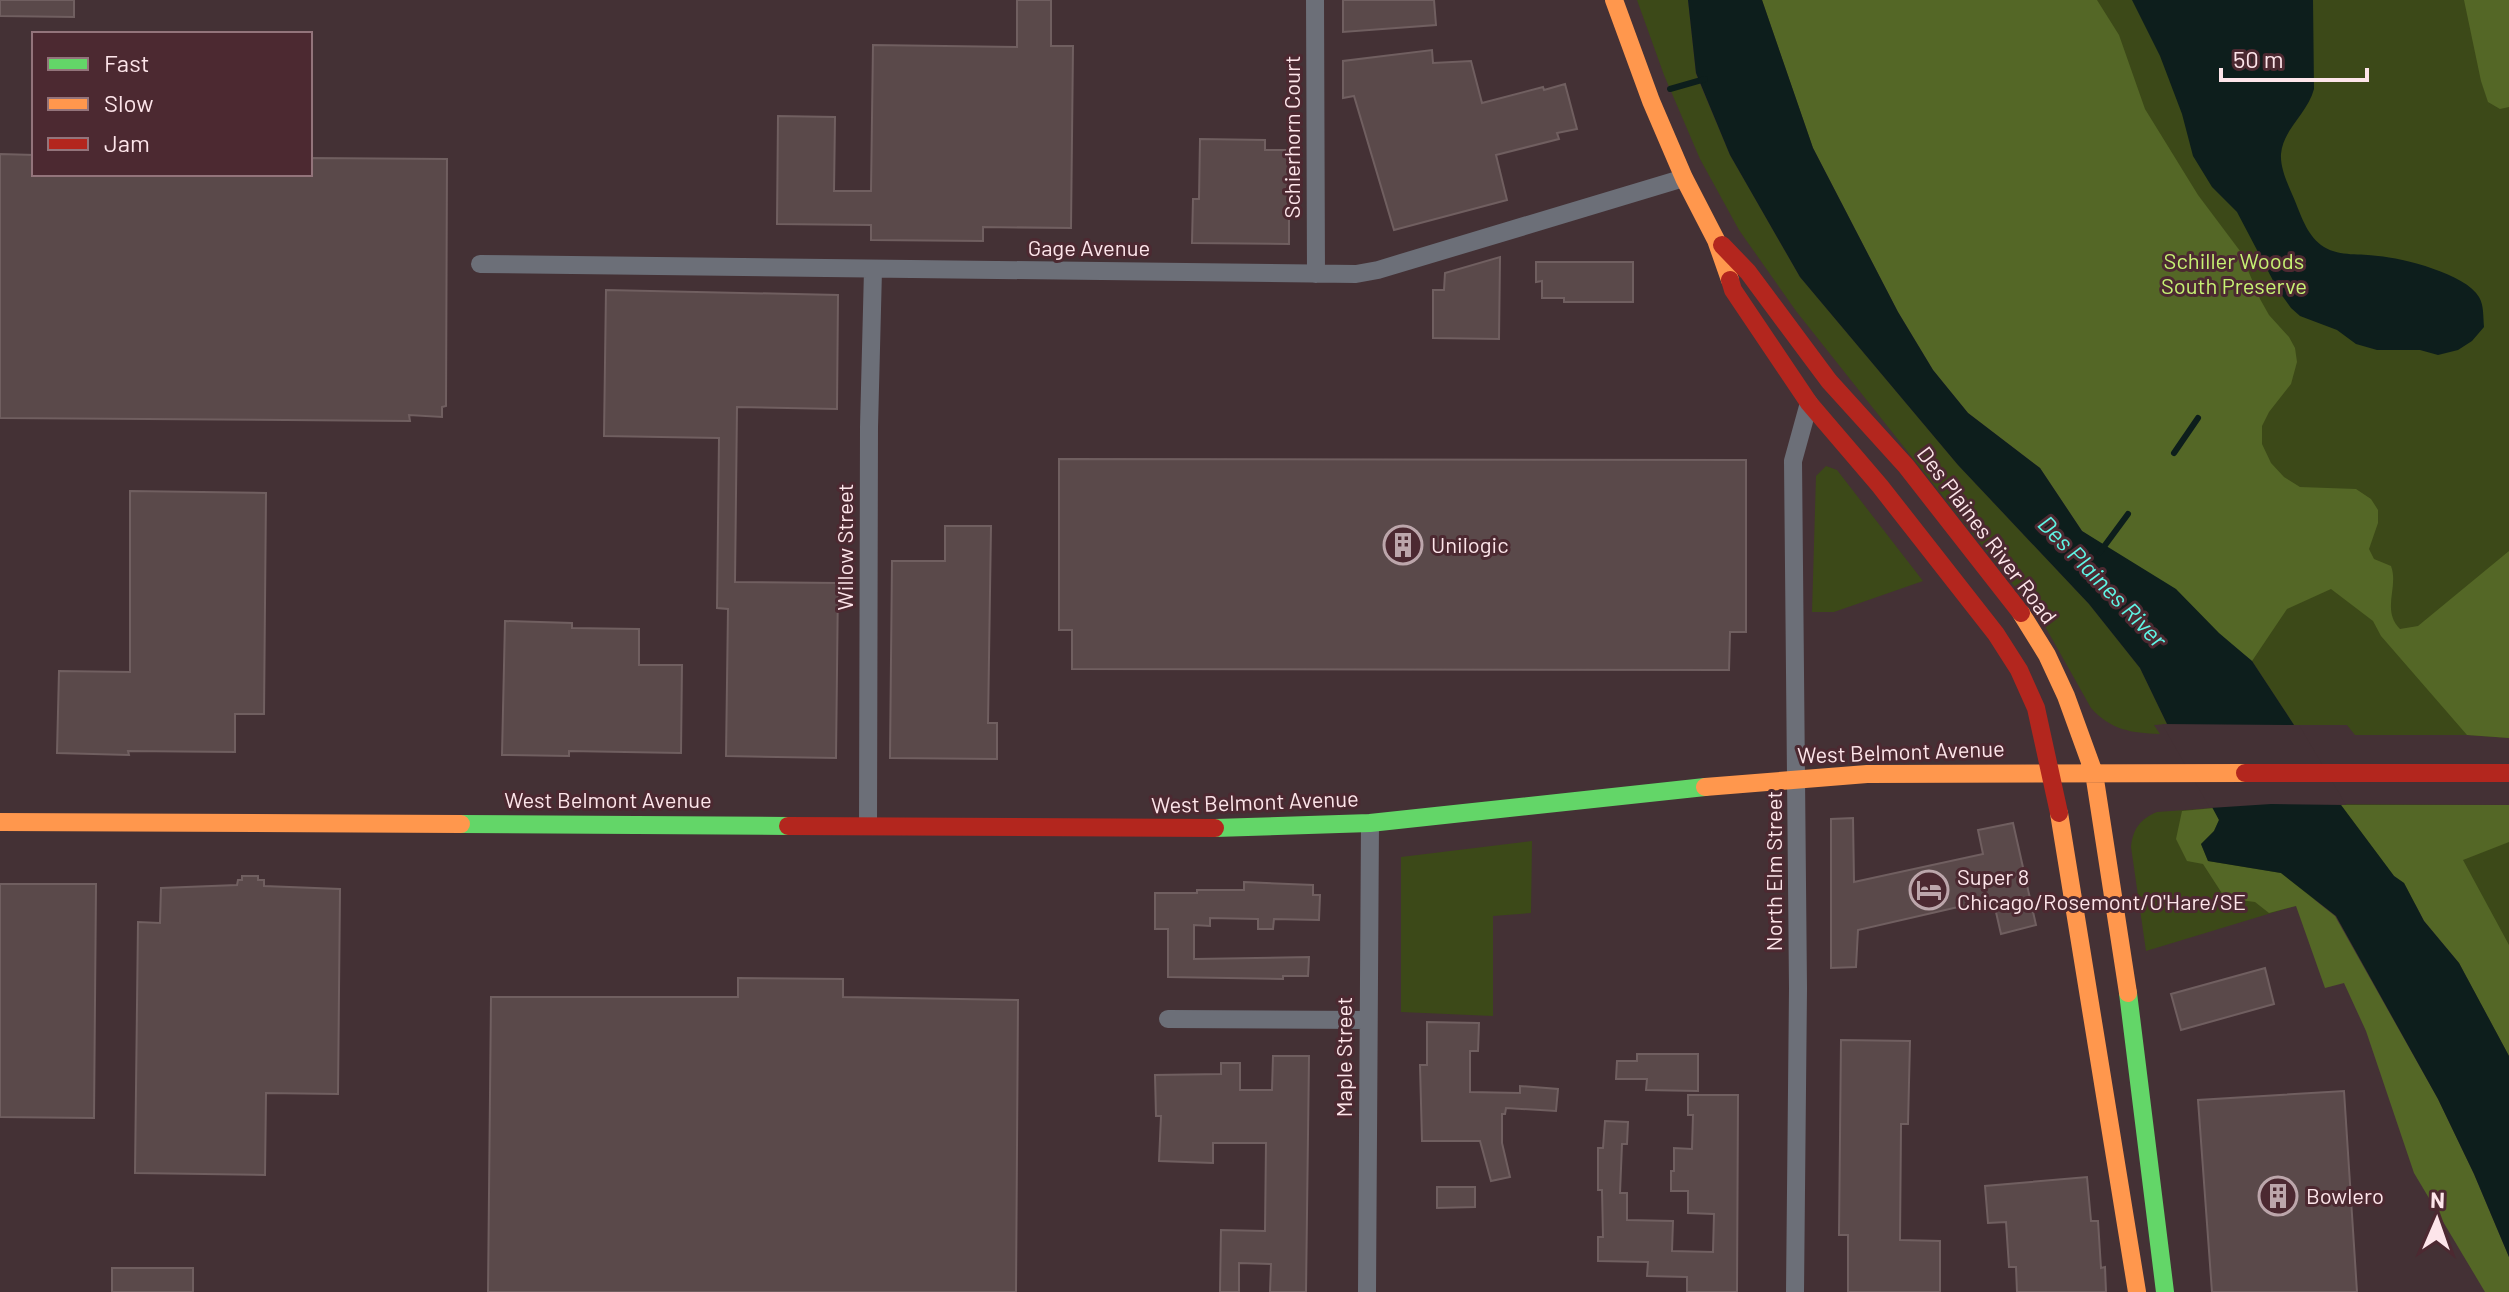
<svg xmlns="http://www.w3.org/2000/svg" width="2509" height="1292" font-family="Barlow,sans-serif">
  <style>
    .green { fill: #3c4918 }
    .forest { fill: #546726 }
    .water { fill: #0d1e1c }
    .pier { fill: #443135 }
    .lines { fill: none; stroke-linecap: round; stroke-linejoin: round }
    .stream { stroke: #0d1e1c; stroke-width: 6 }
    .building { fill: #5a494a; stroke: #705f60; stroke-width: 2 }
    .street { stroke: #6c6f78; stroke-width: 18 }
    .fast { stroke: #63d668; stroke-width: 18 }
    .slow { stroke: #ff974d; stroke-width: 18 }
    .jam { stroke: #b3261e; stroke-width: 18 }
    .labels { text-anchor: middle; stroke-width: 6; stroke-linejoin: round; paint-order: stroke }
    .street-label { font-size: 22px; fill: #fde5ea; stroke: #4c2931 }
    .park-label { font-size: 22px; fill: #c7f274; stroke: #4c2931 }
    .poi-label { font-size: 22px; fill: #fde5ea; stroke: #4c2931; text-anchor: start }
    .water-label { font-size: 24px; font-style: italic; fill: #5ff5e5; stroke: #4c2931 }
  </style>
  <rect width="100%" height="100%" fill="#443135"/>
  <path class="green" d="M1637 0H1688L1696 74 1730 155 1800 277 1958 465 2089 604 2140 668 2167 724 2154 725 2160 734C2131 733 2111 730 2091 708L2042 621 1796 311 1739 230 1700 159 1664 75Z
    M1762 0H2509V738L2467 735H2355L2347 725H2294L2252 661 1813 148Z
    M1826 466 1837 470 1923 581 1834 612H1812L1816 476Z
    M2271 804 2509 805V1056L2459 963 2394 876 2146 951 2131 847C2133 829 2140 819 2157 812Z
    M1532 841 1531 913 1493 916V1016L1401 1012V857Z"/>
  <path class="forest" d="M1762 0H2097L2119 35 2145 109 2198 195 2240 251 2260 299 2269 315 2289 337 2295 348 2297 362 2291 384 2269 412 2262 426V444L2271 463 2284 477 2300 487 2356 489 2371 499 2378 510V523L2369 549 2374 559 2391 566C2399 587 2381 610 2400 629L2418 626 2509 551V738L2467 735 2381 636 2373 621 2331 589 2287 609 2252 661 2128 562 2082 531 2040 468 1968 413 1933 370 1898 312 1813 148Z
    M2464 0H2509V107L2500 109 2488 102 2481 81Z
    M2341 805H2509V842L2463 860 2509 945V1056L2459 963 2424 921 2404 883 2394 876Z
    M2214 808 2219 820 2214 831 2201 844 2208 861 2281 873 2335 916 2438 1099 2474 1174 2509 1257V1292H2485L2414 1173 2366 1031 2344 983 2325 988 2296 906 2269 913 2255 902 2225 898 2203 864 2187 861 2176 839 2182 811Z"/>
  <path class="water" d="M1688 0H1762L1813 148 1898 312 1933 370 1968 413 2040 468 2082 531 2176 589 2219 633 2252 661 2294 725 2341 805 2394 876 2404 883 2424 921 2459 963 2509 1056V1257L2474 1174 2438 1099 2336 916 2281 873 2208 861 2201 844 2214 831 2219 820 2167 724 2140 668 2089 604 1958 465 1800 277 1730 155 1696 73Z
    M2132 0H2313L2314 89C2308 113 2283 129 2281 154 2280 169 2289 187 2295 201 2302 218 2308 237 2324 247 2341 257 2360 253 2378 256 2403 258 2466 274 2479 297 2484 305 2483 317 2484 327L2472 341 2458 350 2438 355 2420 350H2377L2356 344 2337 330 2300 316 2291 308 2278 290 2237 212 2212 187 2193 156 2182 114 2160 56Z"/>
  <path class="pier" d="M2162 724 2299 725 2346 805 2271 804 2210 808Z"/>
  <g class="lines">
    <path class="stream" d="M1670 89 1705 79
      M2174 453 2198 418
      M2100 552 2128 514"/>
  </g>
  <path class="building" d="M0 0H74V17L0 16Z
    M1017 0H1051V46H1073L1071 228 983 227V241L871 240V225L777 224 778 116 835 117 834 191H871L873 45 1017 47Z
    M1343 0H1434L1436 25 1343 32Z
    M1432 50 1433 63 1471 61 1482 103 1543 87 1544 90 1565 84 1577 129 1557 133 1559 139 1496 155 1507 200 1394 230 1354 96 1343 98V61Z
    M1200 139 1265 140V150H1289V244L1192 243 1193 199H1199Z
    M0 154 34 155V174H310V158L447 159 446 406 442 407V417L409 415 410 421 0 418Z
    M1500 257 1499 339 1433 338V290H1444L1445 273Z
    M1536 262H1633V302H1564V298H1542V281L1536 282Z
    M606 290 838 295 837 409 737 407 735 582 838 583 836 758 726 756 728 609 717 608 719 438 604 436Z
    M1059 459 1746 460V632H1730L1729 670 1072 669V630H1059Z
    M130 491 266 493 264 714H235V752L128 751 129 755 57 753 59 671 130 672Z
    M945 526H991L988 723H997V759L890 758 892 561H945Z
    M505 621 572 623V628L639 629V665H682L681 753 569 751V756L502 755Z
    M1853 818 1854 882 1983 854 1978 830 2013 823 2036 925 2001 934 1993 899 1858 930 1856 967 1831 968V819Z
    M242 876H258V880H264V886L340 889 338 1094 266 1093 265 1175 135 1173 138 922 160 923 161 888 237 885 238 880H242Z
    M1244 882 1313 885V895H1320L1319 920 1274 919 1273 929H1258V919L1210 918V926L1194 925V959L1309 957 1308 976H1283V979L1168 977V929H1155V893H1197V890H1244Z
    M0 884H96L94 1118 0 1117Z
    M2265 968 2274 1004 2181 1030 2171 994Z
    M738 978 843 979V997L1018 1000 1016 1292H488L491 997H738Z
    M1427 1022 1479 1023 1478 1051H1470V1092L1520 1093V1086L1558 1089 1556 1111 1506 1108 1505 1114H1502V1143L1510 1177 1491 1181 1480 1141H1422L1420 1065H1427Z
    M1841 1040 1910 1041 1908 1124H1901L1900 1240 1940 1241V1292H1848V1235H1839Z
    M1637 1054H1698V1091L1646 1090 1647 1079H1616L1617 1061H1637Z
    M1273 1056H1309L1306 1292H1270L1271 1264 1239 1263V1292H1220L1221 1230 1265 1231 1266 1143H1213V1163L1159 1161 1161 1116H1156L1155 1075 1221 1074V1063H1240V1090H1272Z
    M2344 1091 2357 1292H2212L2198 1100Z
    M1688 1095H1738L1737 1292H1687V1277L1647 1276 1648 1262 1598 1261V1237H1603L1602 1190H1598V1148H1603L1605 1121 1628 1122 1627 1144H1622L1620 1193H1627V1220L1673 1221 1672 1251 1713 1252 1714 1214 1688 1213V1191H1671V1171H1674V1148L1692 1149 1693 1115H1688Z
    M2087 1177 2091 1221H2098L2101 1268 2105 1267 2106 1292H2017L2016 1267H2009L2006 1222 1988 1223 1985 1186Z
    M1437 1187H1475V1207L1437 1208Z
    M112 1268H193V1292H112Z"/>
  <g class="lines">
    <path class="street" d="M1315 0 1316 274
      M480 264 1356 274 1378 270 1684 178
      M868 825 869 427 873 270
      M1168 1019 1368 1020
      M1367 1292 1370 823
      M1795 1292 1798 988 1793 461 1809 403"/>
    <path class="fast" d="M461 824 788 826
      M1215 828 1370 823 1705 787
      M2128 993 2165 1292"/>
    <path class="slow" d="M1614 0 1651 101 1684 178 1716 240 1730 280
      M2021 613 2047 655 2066 696 2094 773 2128 993
      M1705 787 1867 774 2245 773
      M2059 813 2137 1292
      M0 822 461 824"/>
    <path class="jam" d="M1722 245 1748 272 1829 381 1906 466 2021 613
      M1730 280 1733 290 1809 403 1880 486 1996 634 2019 670 2036 708 2059 813
      M2245 773H2509
      M788 826 1215 828"/>
  </g>
  <defs>
    <symbol id="building-ring" viewBox="-11 -11 22 22"><circle r="9.5" fill="#4c2931" stroke="#bca6ab" stroke-width="1.5"/><path d="M-4-6H4V6H1V3H-1V6H-4ZM-2.5-4.3h1.7v1.8h-1.7ZM.8-4.3h1.7v1.8H.8ZM-2.5-1h1.7V.8h-1.7ZM.8-1h1.7V.8H.8Z" fill="#bca6ab"/></symbol>
    <symbol id="hotel-ring" viewBox="-11 -11 22 22"><circle r="9.5" fill="#4c2931" stroke="#bca6ab" stroke-width="1.5"/><path d="M-6-4.5h1.5V1H6V5H4.5V3h-9V5H-6ZM-4 0a1.8 1.8 0 1 1 3.6 0ZM.5 0V-2.5h3Q6-2.5 6 0Z" fill="#bca6ab"/></symbol>
  </defs>
  <g fill-rule="evenodd">
    <use href="#building-ring" x="1381" y="523" width="44" height="44"/>
    <use href="#hotel-ring" x="1907" y="868" width="44" height="44"/>
    <use href="#building-ring" x="2256" y="1174" width="44" height="44"/>
  </g>
  <g class="labels">
    <g class="street-label">
      <text transform="translate(1292 137) rotate(-90)" y="8">Schierhorn Court</text>
      <text x="1089" y="256">Gage Avenue</text>
      <text transform="translate(1987 535) rotate(53)" y="8">Des Plaines River Road</text>
      <text transform="translate(845 547) rotate(-90)" y="8">Willow Street</text>
      <text transform="translate(1901 752) rotate(-2)" y="8">West Belmont Avenue</text>
      <text x="608" y="808">West Belmont Avenue</text>
      <text transform="translate(1255 802) rotate(-2)" y="8">West Belmont Avenue</text>
      <text transform="translate(1774 871) rotate(-90)" y="8">North Elm Street</text>
      <text transform="translate(1344 1057) rotate(-90)" y="8">Maple Street</text>
    </g>
    <g class="park-label">
      <text x="2234" y="269">Schiller Woods<tspan x="2234" dy="25">South Preserve</tspan></text>
    </g>
    <g class="poi-label">
      <text x="1431" y="553">Unilogic</text>
      <text x="1957" y="885">Super 8<tspan x="1957" dy="25">Chicago/Rosemont/O'Hare/SE</tspan></text>
      <text x="2306" y="1204">Bowlero</text>
    </g>
    <g class="water-label">
      <text transform="translate(2102 582) rotate(46)" y="8">Des Plaines River</text>
    </g>
  </g>
  <rect x="32" y="32" width="280" height="144" fill="#4c2931" stroke="#93747b" stroke-width="2"/>
  <rect x="48" y="58" width="40" height="12" fill="#63d668" stroke="#93747b" stroke-width="2"/>
  <text x="104" y="72" font-size="24" fill="#fde5ea">Fast</text>
  <rect x="48" y="98" width="40" height="12" fill="#ff974d" stroke="#93747b" stroke-width="2"/>
  <text x="104" y="112" font-size="24" fill="#fde5ea">Slow</text>
  <rect x="48" y="138" width="40" height="12" fill="#b3261e" stroke="#93747b" stroke-width="2"/>
  <text x="104" y="152" font-size="24" fill="#fde5ea">Jam</text>
  <g transform="translate(2437 1220) rotate(2)" stroke="#4c2931" stroke-width="6" paint-order="stroke">
  <path d="M0-6L14 30L0 20L-14 30Z" fill="#fde5ea"/>
  <text y="-12" font-size="22" font-weight="bold" text-anchor="middle" fill="#fde5ea">N</text>
  </g>
  <path d="M2221 68v12h146v-12" fill="none" stroke="#fde5ea" stroke-width="4"/>
  <text x="2233" y="68" font-size="24" fill="#fde5ea" stroke="#4c2931" stroke-width="6" paint-order="stroke">50 m</text>
</svg>
